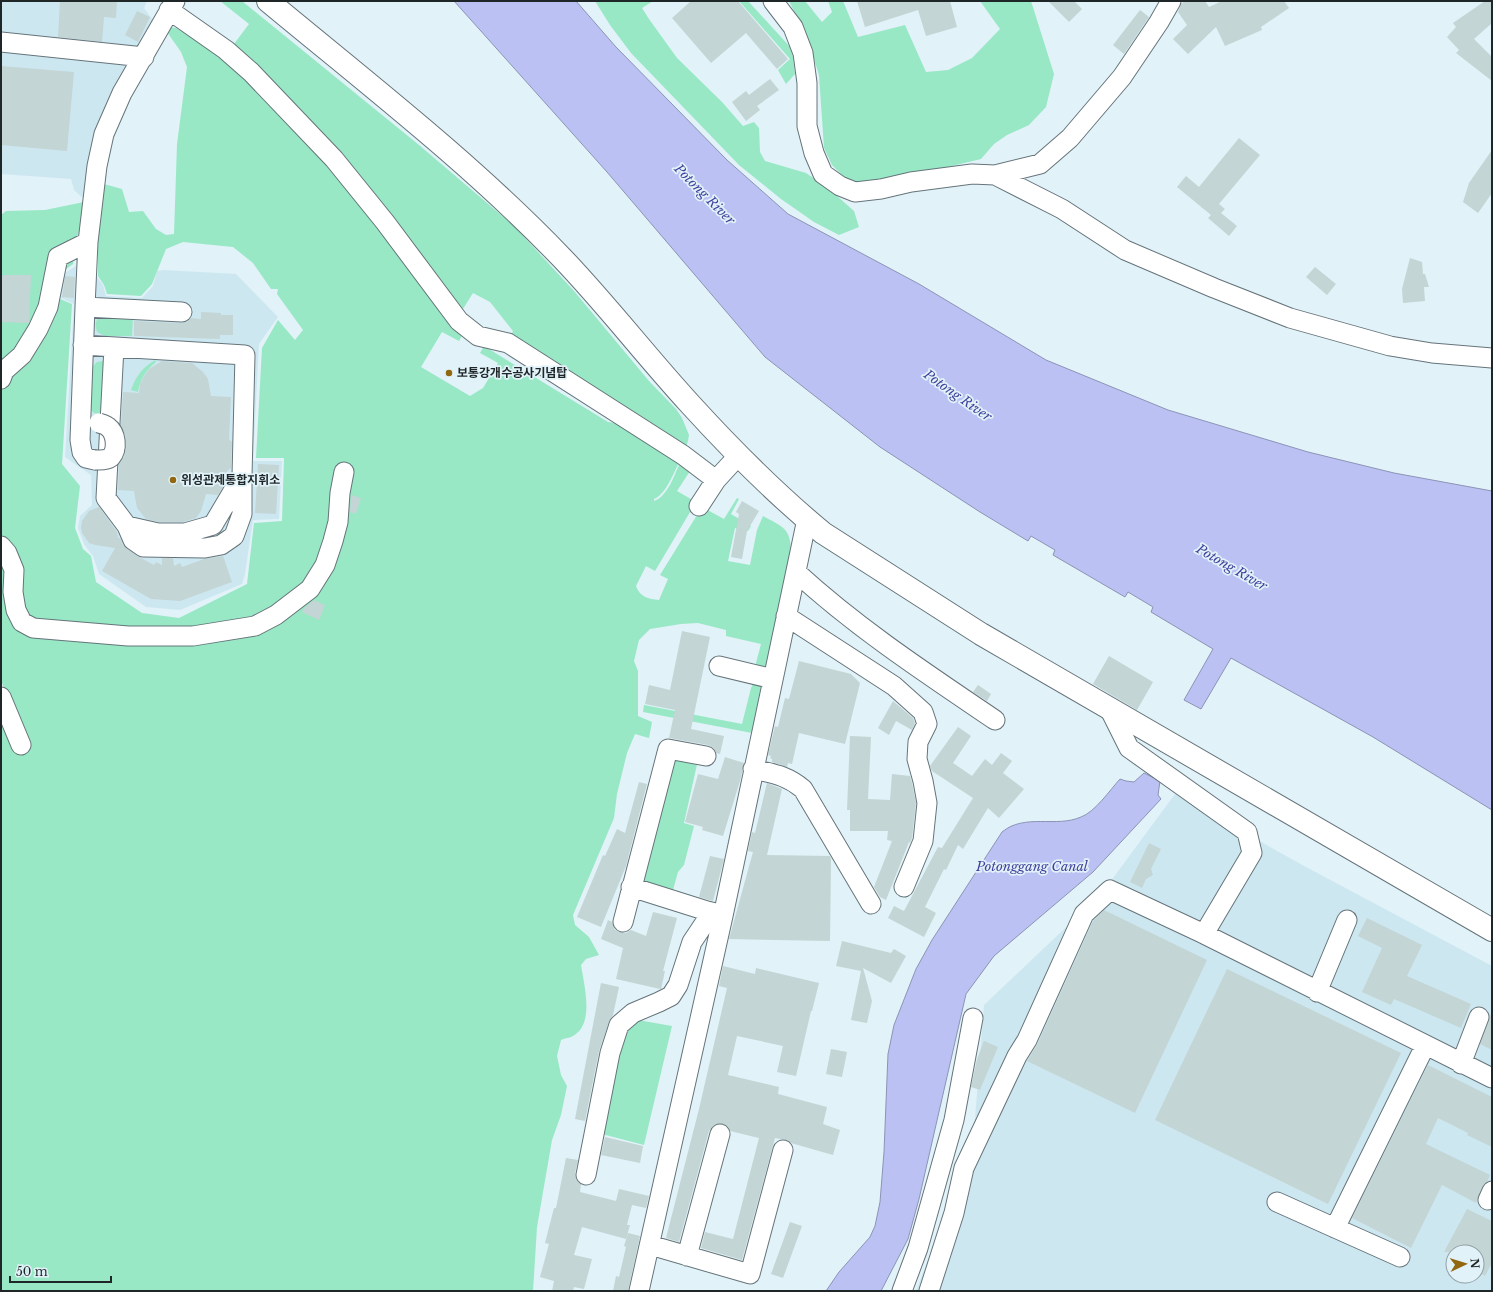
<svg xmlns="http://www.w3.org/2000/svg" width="1493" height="1292" font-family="'Libre Baskerville','Noto Sans KR',serif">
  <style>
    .built { fill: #cde7f1; fill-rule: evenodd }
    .green { fill: #98e8c5 }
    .water { fill: #bbc2f3; stroke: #8c93b6 }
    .building { fill: #c3d5d4 }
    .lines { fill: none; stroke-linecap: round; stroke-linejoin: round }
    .minor-casing { stroke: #65747a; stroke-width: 21 }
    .major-casing { stroke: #65747a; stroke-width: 24 }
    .minor { stroke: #fff; stroke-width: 19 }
    .major { stroke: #fff; stroke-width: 22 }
    .minor-bridge-casing { stroke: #65747a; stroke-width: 21; stroke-linecap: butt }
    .minor-bridge { stroke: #fff; stroke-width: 19 }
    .poi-dot { fill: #91670f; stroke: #e1f2f8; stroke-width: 1.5 }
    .labels { text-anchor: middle; stroke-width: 3.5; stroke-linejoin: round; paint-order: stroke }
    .poi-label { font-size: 12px; font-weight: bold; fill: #1f2628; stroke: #e1f2f8; text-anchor: start }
    .water-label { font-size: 13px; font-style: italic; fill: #403f9c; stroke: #e1f2f8 }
  </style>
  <rect width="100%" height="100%" fill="#e1f2f8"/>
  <path class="built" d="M1 1H147L144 8 165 37 112 131 101 183 96 239V276L103 285 106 296 142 298 153 286 157 271 164 270 236 274 278 317 259 344 253 461H282L279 519 253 520 245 574 242 584 180 610 146 607 99 574 93 556 84 544 78 528 80 516 92 505 91 475 65 457 74 304 61 298 63 274 76 266 85 200 74 190 71 179 1 174Z
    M1175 794 1306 867 1492 966V1291H916L973 1144 984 1005 1102 893ZM1453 1252H1477V1276H1453Z"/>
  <path class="green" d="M220 1H242L419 145 514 226 574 291 649 381 676 409 682 418 689 435 688 441 686 447 509 339 513 331 490 302 473 293 463 309 221 36 234 44 249 24Z
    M595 1H653L642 8 649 19 677 58 722 102 743 126 754 122 759 128 760 152 765 161 806 173 828 188 854 211 859 227 839 235 814 222 781 199 739 165 631 53 610 25Z
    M739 1H748L792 49 795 74 786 84 778 70 790 59Z
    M789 1H805L822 22 832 12 828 1H843L858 37 905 25 926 72 948 70 972 58 1000 29 980 1H1031L1054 74 1046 107 1029 125 1007 135 994 144 981 159 935 170 897 175 867 184 847 180 832 165 824 148 819 75 807 37Z
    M169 27 176 28 224 57 297 123 455 319 451 327 463 334 459 341 442 332 421 367 470 396 483 388 498 363 480 353 484 346 608 422 628 425 681 458C675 470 666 495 654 499V501C667 497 674 476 679 465L690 471 677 491 696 502 655 571 646 566 636 586C640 597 648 599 659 600L668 579 660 575 702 507 724 519 737 498 739 499 731 514 751 526 748 531 735 528 728 561 750 565 757 530 763 516C783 527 791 528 791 553L766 670 757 666 756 663 761 644 726 636V630L698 623 681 624 650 629 639 640 634 661 638 671V716L652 722 649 738 635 734 627 753 617 794 614 818 573 915 575 925 589 937 599 955 586 959 581 965C584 985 595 1024 573 1036 570 1038 565 1038 561 1040L557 1056 561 1075 567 1086 561 1115 552 1140 537 1227 533 1291H1V710L28 747 1 681V215L6 211 45 210 84 202 73 264 61 273 60 299 72 304 62 464 80 486 75 528 83 549 91 556 96 582 142 613 179 618 247 584 254 523 282 521 284 458H256L262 348 278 320 295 340 303 330 277 294 278 289H271L253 263 233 247 183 242 166 249 152 284 141 296 107 294 104 285 98 276V240L104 184 122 189 129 212 143 211 156 229 166 235 174 234 177 144 187 67 181 52 167 32Z
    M133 315 132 336H105L97 332C95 325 95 322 99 316Z
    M155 360 156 362C146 370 140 379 138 392L131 390C136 376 142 368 155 360Z
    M104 361 102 414 94 413 90 409 89 370 97 362Z
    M758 683 762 684 752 733 643 712 644 705 742 724 751 688 753 684Z
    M669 754 698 760 684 823 694 826 684 865 678 872 673 890 667 892 640 882Z
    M638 1020 672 1026 644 1145 598 1133 622 1035Z"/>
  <path class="water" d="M454 1H576L616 47 727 160 788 214 919 284 1046 360 1168 410 1308 452 1394 473 1492 491V810L1373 737 1231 658 1201 709 1184 700 1213 649 1151 612 1153 607 1128 592 1125 597 1053 555 1055 550 1031 536 1028 541 980 512 880 447 765 357 607 172Z
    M1144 773 1160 781 1158 795 1161 799 1093 872 994 956 966 994 919 1199 908 1239 881 1291H826L839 1272 870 1237 875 1226 880 1202 884 1152 888 1054 894 1025 916 969 932 940 1002 832C1025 813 1056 828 1081 817 1095 812 1110 790 1120 779L1126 781 1134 782Z"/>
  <path class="building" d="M60 1H117L116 18 104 17 102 42 58 37Z
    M691 1H738L788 59 777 69 746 33 711 63 672 18Z
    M857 1H950L957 27 926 36 918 10 865 27Z
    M1048 1H1074L1082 9 1069 22Z
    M1185 1H1205L1209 7 1222 1H1284L1289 8 1261 27 1262 30 1225 46 1216 27 1188 54 1173 39 1187 25 1178 12 1181 4Z
    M1485 1H1492V23L1474 39 1492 57V81L1456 53 1459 50 1447 37 1456 27 1453 23Z
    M1140 10 1149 17 1124 54 1113 45Z
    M137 11 150 17 138 42 125 35Z
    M1 66 74 72 67 151 1 145Z
    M770 79 779 90 757 106 760 110 746 121 732 102 746 91 749 95Z
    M1239 138 1260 155 1219 204 1225 209 1221 213 1237 226 1229 236 1208 218 1211 215 1177 187 1186 176 1199 187Z
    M1492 150V193L1478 213 1463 202 1469 183Z
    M1410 258 1422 262 1423 274H1425L1429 287H1424L1425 301 1403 303 1402 289Z
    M1315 267 1336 284 1327 295 1306 277Z
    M1 275H31L29 323 1 322Z
    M65 276 75 277 74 298 62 297Z
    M201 312 221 313V315H233V335H220V339L134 336V321L182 323 187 322 191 318 201 319Z
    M162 361 192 363 203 372 208 379 211 396 231 397 229 439 232 442 231 468 227 471V480L218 495 206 494 201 511 196 518 183 522H159L146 519 137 508 134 491 118 490 119 464 124 457 126 445 125 435 121 425 123 392 139 393 140 384 144 376 149 369Z
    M258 464 279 465 276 514 255 513Z
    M351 495 361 498 356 514 350 512Z
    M742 501 759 511 747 531 742 559 731 557 739 514 736 512Z
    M99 507 117 532 118 538H120L123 545 137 556 154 565 156 562 162 565V558H173L174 566 180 563 182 567 204 559 223 556 232 582 180 601 151 599 102 571 115 548 95 545 89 543 82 533 81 527 82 521 89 511Z
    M314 600 325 605 319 620 302 612 304 608Z
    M682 631 710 637 691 729 724 736 720 754 716 753 713 748 708 745 669 738 675 710 645 704 649 685 670 690Z
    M1109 656 1153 682 1137 710 1093 684Z
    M799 661 851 674 860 683 845 744 799 733 792 764 788 763 787 767 772 762V759L770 758 771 756 768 755 775 726 778 727 785 698 789 699Z
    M978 685 991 694 987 701 973 692Z
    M893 701 913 718 915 723 912 730 896 721 889 735 878 728Z
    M958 727 971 736 953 763 972 776 985 759 992 765 1001 753 1012 761 1003 773 1024 789 999 818 988 808 963 849 958 845 946 870 944 869 925 907 936 913 924 937 888 918 894 906 904 911 938 847 942 848 973 798 932 771 930 766Z
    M850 736 871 737 868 799 890 800 892 774 910 776 912 783 916 803 912 838 910 843 909 842 886 900 880 897 874 887 892 841 887 840 888 831H850V810H847Z
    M725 757 744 763 740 781 723 836 702 830 703 827 685 822 698 774 718 779Z
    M639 782 647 784 626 866 601 927 577 917 603 855 605 856 617 829 625 833Z
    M767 783 782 789 767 855 830 856 831 859 830 941 729 939 753 852 748 851 752 832 755 833Z
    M1149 843 1161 849 1151 869 1153 875 1146 879 1142 888 1130 882Z
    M710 856 724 859 713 901 699 897Z
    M1104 910 1207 960 1135 1113 1027 1061 1037 1045 1093 921Z
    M653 912 677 918 663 971H665L661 989H660L616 979 623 948 601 939 608 920 612 922 615 930 620 932 626 933 631 930 646 936Z
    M1367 918 1422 945 1407 976 1471 1004 1461 1028 1394 999 1391 1005 1362 992 1382 948 1358 936Z
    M842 941 891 953 894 949 906 956 891 983 863 968 872 1001 867 1023 851 1020 861 971 836 966Z
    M723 966 755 974 756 968 819 983 812 1011H811L796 1076 777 1072 783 1046 737 1036 728 1075 779 1087 778 1094 827 1107 823 1124 840 1130 833 1155 791 1143 786 1140 775 1138 742 1260 701 1248 705 1232 733 1239 759 1138 730 1131 727 1126 723 1124H717L712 1127 709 1131 679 1242 666 1238 699 1109 727 988 719 986Z
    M1227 969 1401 1053 1328 1204 1155 1120Z
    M601 983 619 987 613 1015 609 1022 599 1051 585 1121 575 1119Z
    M1492 1011V1050L1480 1044Z
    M984 1041 998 1047 980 1090 971 1087 977 1059Z
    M831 1049 847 1052 842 1077 826 1074Z
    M1428 1065 1492 1097V1147L1467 1135 1468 1133 1438 1118 1426 1144 1490 1175 1487 1182 1482 1187 1476 1203 1442 1185 1411 1248 1352 1218Z
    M605 1137 643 1146 640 1163 601 1155Z
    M566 1158 578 1160 575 1173 576 1179 581 1184 580 1192 616 1201 619 1189 649 1196 646 1208 632 1205 627 1225H630L626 1239 582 1227 574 1255 592 1259 584 1289 574 1287 573 1291H552L554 1281 540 1277 549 1244 545 1243 554 1208H556Z
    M1467 1209 1492 1221V1263L1485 1276 1477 1271V1252H1444Z
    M790 1222 802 1226 783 1278 771 1274Z
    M628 1233 640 1236 628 1291H613L616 1276 619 1277 626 1247 624 1246Z"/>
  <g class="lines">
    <defs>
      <path id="minor" d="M175 1 122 93 104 134 97 166 88 242 85 307 182 312
        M773 1 793 27 803 53 807 83V126L814 153 823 174 840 186 855 192 881 189 911 182 972 174 995 175 1062 209 1125 250 1214 288 1290 318 1390 346 1432 353 1492 358
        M169 10 226 50 251 72 334 159 385 222 459 321 478 336 508 343 683 455 716 480
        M1 42 144 57
        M995 175 1040 164 1070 138 1122 77 1159 22 1171 1
        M85 307 80 440 82 452 86 458 95 460
        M83 345 245 355 242 476 213 525 185 533H158L127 526 106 498 114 347
        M1 379 4 371 22 355 38 329 48 307 58 257 88 242
        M699 506 716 480 739 455
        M127 526 133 540 143 547 205 548 221 545 234 536 242 514V476
        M1 546 7 553 14 570 13 592 16 610 22 622 33 628 128 636H193L255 626 276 615 310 589 325 565 333 541 338 522 340 493 344 472
        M796 572C857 628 927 674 995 720
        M786 616 894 686 923 712 927 724 918 742 917 759 923 781 927 803 923 841 904 887
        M719 666 773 679
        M1 697 21 745
        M1109 708 1129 748 1247 832 1252 853 1204 934
        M753 769C774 774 786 775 803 789L871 904
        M631 887 723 916
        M623 922 668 749 706 756
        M1317 992 1347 920
        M1461 1064 1479 1017
        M586 1175 610 1053 619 1025 633 1013 659 1002 671 996 678 985 692 942 712 912
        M1488 1200 1492 1191
        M1277 1202 1400 1257
        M1335 1228 1425 1046
        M650 1245 750 1274 783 1150
        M687 1256 720 1134
        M639 1291 723 916 807 519
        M902 1291 918 1248 954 1120 973 1018
        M929 1291 954 1213 964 1168 1017 1056 1027 1040 1084 914 1110 890 1204 934 1492 1078"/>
      <path id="major" d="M268 1C368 84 472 164 562 258 607 305 646 356 690 404 730 448 777 495 823 533L981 634 1492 930"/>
    </defs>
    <use href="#minor" class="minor-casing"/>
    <use href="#major" class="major-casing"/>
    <use href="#minor" class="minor"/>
    <use href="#major" class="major"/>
    <defs>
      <path id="minor-bridge" d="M95 460C100 460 106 461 111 457 118 449 116 433 108 427 106 425 102 424 99 423"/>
    </defs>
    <use href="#minor-bridge" class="minor-bridge-casing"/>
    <use href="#minor-bridge" class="minor-bridge"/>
  </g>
  <g class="poi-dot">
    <circle cx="449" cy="373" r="4"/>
    <circle cx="173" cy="480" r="4"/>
  </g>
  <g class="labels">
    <g class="poi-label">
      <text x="457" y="377">보통강개수공사기념탑</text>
      <text x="181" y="484">위성관제통합지휘소</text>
    </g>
    <g class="water-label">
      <text transform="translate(705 194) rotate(45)" y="5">Potong River</text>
      <text transform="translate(958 395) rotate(35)" y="5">Potong River</text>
      <text transform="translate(1232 567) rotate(30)" y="5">Potong River</text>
      <text x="1032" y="871">Potonggang Canal</text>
    </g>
  </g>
  <rect width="1493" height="1292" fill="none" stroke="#1f2628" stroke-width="4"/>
  <g transform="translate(1465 1264) rotate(86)"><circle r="19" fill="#e1f2f8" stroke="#93a0a5"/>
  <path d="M0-3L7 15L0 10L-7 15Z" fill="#91670f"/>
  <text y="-6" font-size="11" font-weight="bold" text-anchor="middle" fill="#1f2628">N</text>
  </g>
  <path d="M10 1276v6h101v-6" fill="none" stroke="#1f2628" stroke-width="2"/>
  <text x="16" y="1276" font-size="12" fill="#1f2628" stroke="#e1f2f8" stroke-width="3" paint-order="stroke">50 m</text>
</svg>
